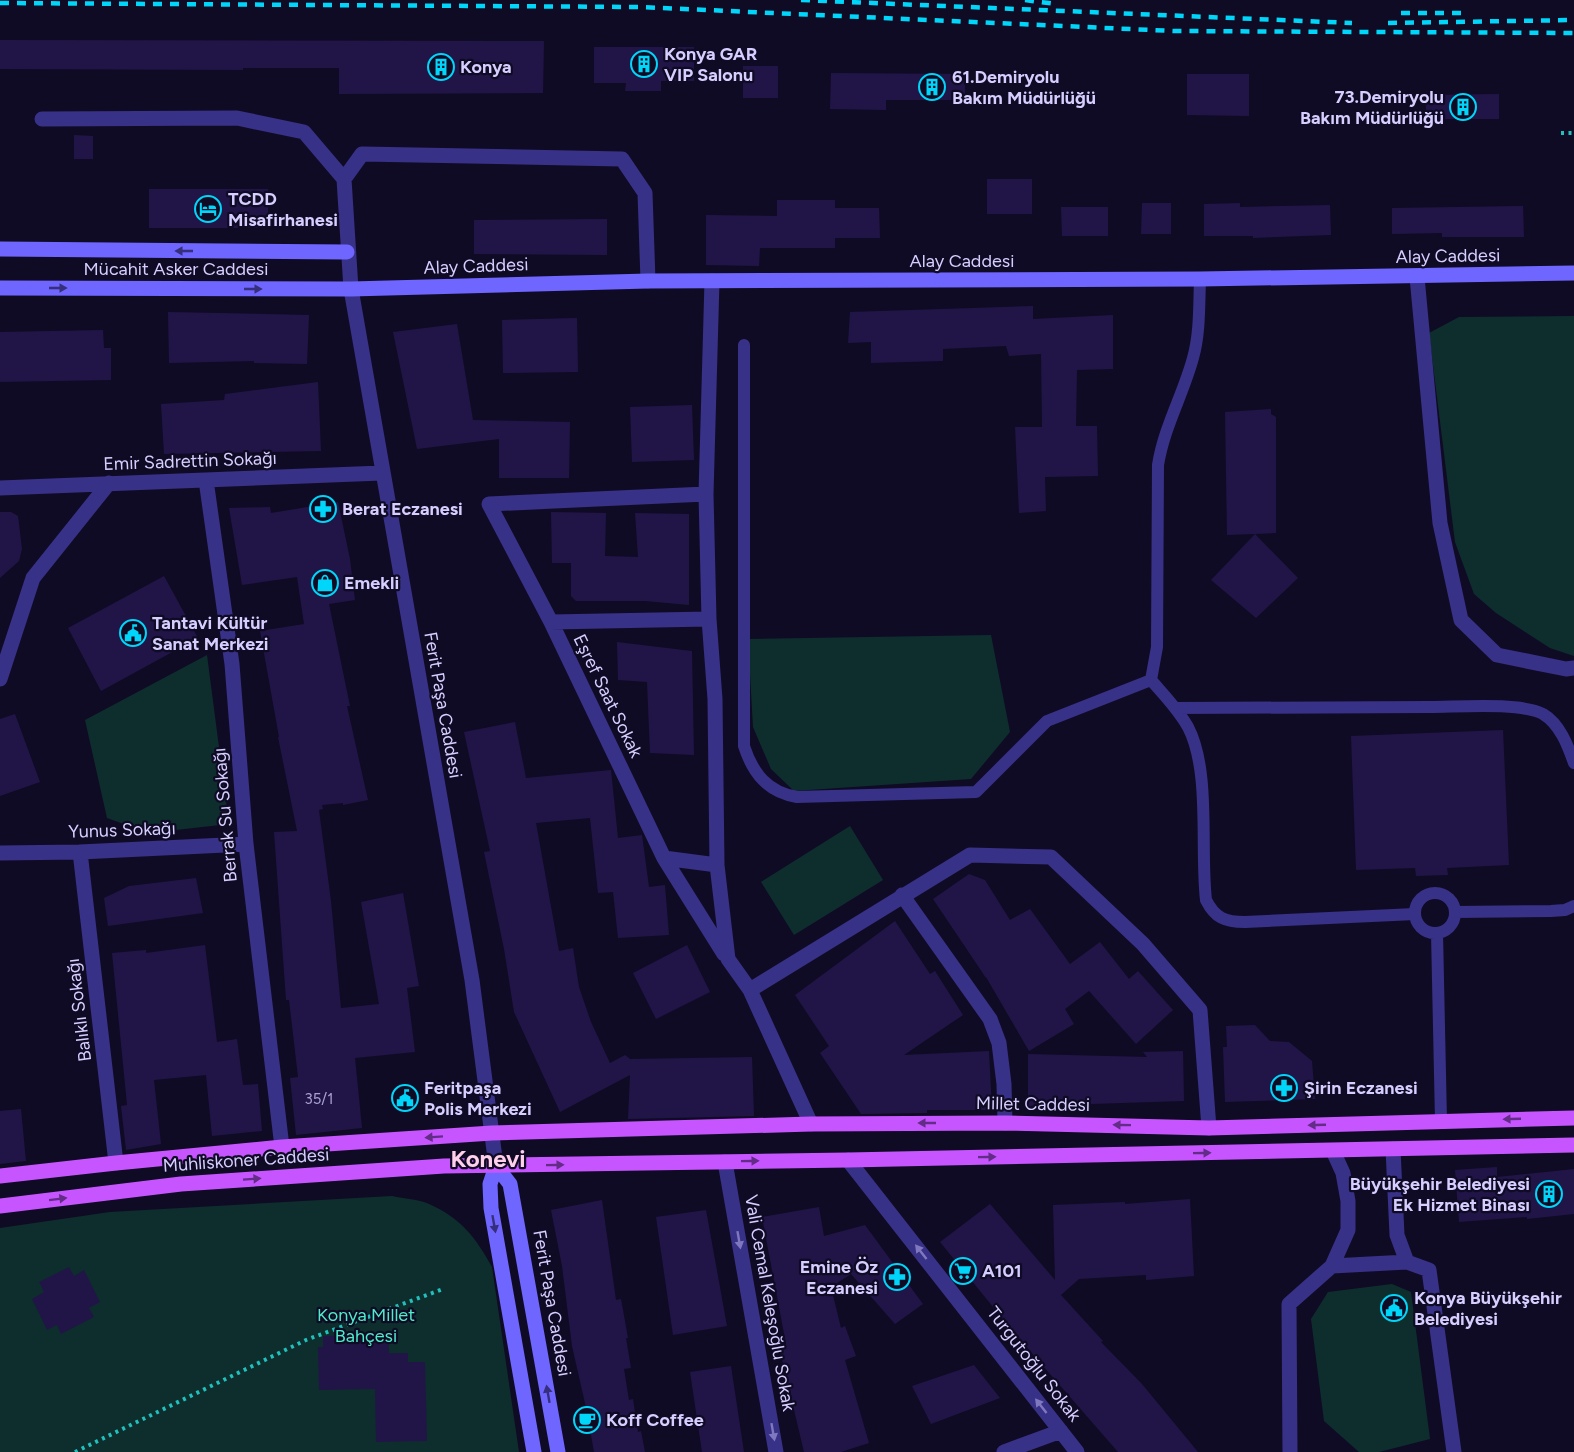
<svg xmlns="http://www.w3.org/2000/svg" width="1574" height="1452" font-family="Figtree,sans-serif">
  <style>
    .green { fill: #0e2e2e }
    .building { fill: #211547 }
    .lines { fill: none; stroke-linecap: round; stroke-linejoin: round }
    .path { stroke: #21c0bd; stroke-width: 4; stroke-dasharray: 3 4.5; stroke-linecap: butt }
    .lane { stroke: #383188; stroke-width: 12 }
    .street { stroke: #383188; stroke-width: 15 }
    .secondary { stroke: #6f65ff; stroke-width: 15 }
    .primary { stroke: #c655ff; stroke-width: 15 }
    .rail { stroke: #00d6f9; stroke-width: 4.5; stroke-dasharray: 9 8; stroke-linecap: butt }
    .oneway { fill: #362f7c }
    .oneway2 { fill: #622c87 }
    .oneway3 { fill: #7f78be }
    .labels { text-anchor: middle; stroke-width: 4.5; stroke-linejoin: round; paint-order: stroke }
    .number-label { font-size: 15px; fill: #a9a0d1 }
    .poi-label { font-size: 18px; font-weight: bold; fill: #d6ceff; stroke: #100b24; text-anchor: start }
    .street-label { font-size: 18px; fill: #d6ceff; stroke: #100b24 }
    .park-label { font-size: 18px; fill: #4deccb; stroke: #100b24 }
    .district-label { font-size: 24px; font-weight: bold; fill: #ffd0ec; stroke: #100b24 }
  </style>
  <rect width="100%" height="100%" fill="#100b24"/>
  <path class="green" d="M1574 316V656L1550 648 1496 613 1474 594 1455 542 1429 333 1459 317Z
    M991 635 1010 732 971 779 794 791 771 769 753 727 748 639Z
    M207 655 229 824 149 833 107 818 85 720Z
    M850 826 883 880 794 935 761 882Z
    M392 1196C404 1199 418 1199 429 1204 461 1218 476 1238 492 1267L519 1452H0V1228L110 1212Z
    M1392 1284 1411 1292 1430 1439 1379 1452H1359L1324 1421 1311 1319 1328 1292Z"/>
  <path class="building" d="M0 40 544 41 543 93 339 94V68H243V70L0 69Z
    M594 47H694V81H661V91H625L626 83H594Z
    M743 66H778V98H743Z
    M831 73 965 74V100H886V110L830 109Z
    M1187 74H1249V116L1187 115Z
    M1499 94V119H1426V95Z
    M74 135 93 136V159H74Z
    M987 179H1032V214H987Z
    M149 189H268V228H149Z
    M777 200H835V208H879L880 238H835V248H760L759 266 706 265V215L777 216Z
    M1142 203H1171V234H1141Z
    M1240 203V207L1330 205 1331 235 1253 238V236H1204V204Z
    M1523 206 1524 237H1442V233L1392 234V208Z
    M1061 207H1108V236H1062Z
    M607 219V255L474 254V220Z
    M1033 306V319L1113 315V369L1077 370 1076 426H1097L1098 476 1045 477 1046 511 1019 513 1015 427H1042L1041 354 1009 356 1006 346 943 349V361L871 363V342L848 343 850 312Z
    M168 312 309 315 307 364 254 363V361L169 363Z
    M577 318 578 372 503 373 502 320Z
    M457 324 473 420 570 422 569 478H499V439L417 449 393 332Z
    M103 330 104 348H111V380L0 382V332Z
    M318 382 321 451 164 454 161 404 224 400 225 394Z
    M692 405 694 460 632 462 630 407Z
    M1271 409V414L1276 417V533L1255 534 1298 578 1256 618 1211 580 1255 534 1227 535 1225 412Z
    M338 502 350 559 355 600 329 604 350 706H347L368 800 343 805V803L322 805 323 809 319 810 331 901 341 1008 379 1004 361 902 403 893 419 986 407 988 415 1052 355 1058 362 1128 296 1135 290 1078 298 1077 289 1000H286L274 832 297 831 278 737H279L260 631 304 624 297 577 242 585 229 508 270 507 271 513Z
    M0 512H11L18 516 22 549 19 561 0 578Z
    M551 512 606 513 605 556 638 557 635 513 689 514V605L645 601H576L571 596V563H552Z
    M164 576 198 638 101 691 68 628Z
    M617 642 692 651 694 755 650 753 647 682 618 680Z
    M15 714 40 782 0 796V719Z
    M515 722 526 778 611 770 618 838 642 835 649 887 665 885 669 935 618 938 613 892 598 893 590 818 536 823 559 951 573 948 579 987 591 1022 610 1063 625 1055 630 1059 752 1057 754 1116 628 1119 630 1075 560 1112 514 1012 504 949 484 852 490 851 464 732Z
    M1503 730 1509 865 1447 868 1448 875 1416 876 1415 868 1356 870 1351 736Z
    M969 874 985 880 1010 920 1030 909 1070 964 1100 942 1129 979 1138 971 1173 1010 1136 1044 1089 991 1065 1009 1074 1024 1029 1051 986 977V978L933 899Z
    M196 878 203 913 108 926 104 898 129 886Z
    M895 921 930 974 935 971 963 1015 904 1055 989 1051 992 1110H927V1113L861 1114 820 1053 829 1046 795 995Z
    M205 945 217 1042 237 1039 243 1085 258 1084 262 1131 212 1136 206 1075 154 1080 161 1144 126 1150 121 1106 127 1105 112 953 146 950V953Z
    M687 945 710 992 656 1019 633 973Z
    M1255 1025 1270 1041 1289 1042 1312 1061 1315 1099 1225 1102 1223 1047H1227L1226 1026Z
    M1183 1051 1184 1101 1028 1106V1054L1147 1057 1143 1052Z
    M21 1109 26 1161 0 1164V1111Z
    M1497 1167V1177L1574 1169V1214L1527 1219V1217L1459 1222 1455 1170Z
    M1190 1199 1194 1276 1146 1280V1275L1079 1279 1061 1295 1103 1341 1101 1342 1142 1384 1198 1452H1118L1016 1335 940 1242 990 1204 1055 1280 1053 1205 1125 1202V1204Z
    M602 1200 616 1300 621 1299 628 1338H626L631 1368 624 1369 629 1400 633 1399 638 1432 641 1431 645 1452H594L587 1412 572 1346 562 1266 551 1210Z
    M819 1207 824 1236 865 1225 923 1304 895 1324 851 1274 831 1287 841 1328 845 1326 856 1356 845 1360 869 1443 841 1452H804L779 1347 786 1344 762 1217Z
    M706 1210 727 1326 673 1335 656 1217Z
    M69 1267 74 1276 84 1270 100 1302 89 1308 94 1317 61 1334 57 1325 47 1330 32 1299 44 1292 39 1282Z
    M388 1335 389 1353H408V1362H425L427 1441 376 1442 375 1389 319 1390 318 1347H323V1336Z
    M974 1365 1000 1398 931 1424 912 1386Z
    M731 1366 744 1452H702L690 1372Z"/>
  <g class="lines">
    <path class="path" d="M1561 133H1574
      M75 1452 306 1340 443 1289"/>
    <path class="lane" d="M744 345V746C753 774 768 792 797 797L976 792 1047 721 1151 680 1157 647 1158 465C1164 427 1183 395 1193 358 1200 333 1199 306 1200 279
      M1151 680C1164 695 1178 709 1188 727 1211 771 1200 849 1206 900 1215 918 1225 922 1245 922L1415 914
      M1175 708C1260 707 1345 707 1430 707 1459 707 1519 702 1543 714 1560 724 1568 746 1574 763
      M1415 913a20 20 0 1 1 40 0a20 20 0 1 1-40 0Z
      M1455 912 1551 911 1565 910 1574 906
      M1437 933 1441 1121"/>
    <path class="street" d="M42 119 237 118 304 132 344 179
      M1417 277 1440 523 1461 620 1497 655 1566 669 1574 668
      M712 281 706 494 709 619 715 699 717 865 728 959 750 990 811 1124
      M206 480 232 664 246 844 282 1147
      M0 488 382 473
      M706 494 489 504 551 622 664 858 717 865
      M551 622 709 619
      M0 679 33 578 109 483
      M80 852 116 1163
      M0 853 80 852 246 844
      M664 858 724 954
      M902 895 990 1019 999 1043 1004 1084 1005 1123
      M750 990 970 855 1051 857 1143 944 1200 1010 1209 1128
      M1393 1149 1397 1235 1407 1262 1429 1270 1454 1452
      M848 1160 1077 1452
      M725 1162 776 1452
      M496 1166 472 980 351 289 344 179 362 154 622 159 645 193 648 281
      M1332 1266 1348 1230V1201L1343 1173 1333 1151
      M1004 1452 1061 1431
      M1290 1452 1289 1304 1332 1266 1407 1262"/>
    <path class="secondary" d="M0 249 347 252
      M0 288 351 289 648 281 1200 279 1574 273
      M496 1166 510 1184 558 1452
      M496 1166 490 1184 491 1208 534 1452"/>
    <path class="primary" d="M0 1176 116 1163 282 1147 492 1133 811 1124 1005 1123 1209 1128 1574 1118
      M0 1206 181 1184 444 1166 848 1160 1574 1145"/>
    <path class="rail" d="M801 0 1352 23
      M1025 0 1056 4
      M0 3 639 7 1174 31 1574 33
      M1401 13H1467
      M1388 23 1574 20"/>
  </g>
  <defs><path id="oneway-solid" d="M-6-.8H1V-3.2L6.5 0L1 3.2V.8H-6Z" transform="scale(1.5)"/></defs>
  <g class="oneway">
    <use href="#oneway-solid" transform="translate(184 251) rotate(-180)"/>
    <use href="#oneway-solid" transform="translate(58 288)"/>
    <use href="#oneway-solid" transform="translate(253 289)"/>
    <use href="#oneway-solid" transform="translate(494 1224) rotate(80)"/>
    <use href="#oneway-solid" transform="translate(548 1394) rotate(-100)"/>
  </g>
  <g class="oneway2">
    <use href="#oneway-solid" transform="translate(1512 1119) rotate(178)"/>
    <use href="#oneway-solid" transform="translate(927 1123) rotate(180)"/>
    <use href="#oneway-solid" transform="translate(1122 1125) rotate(-179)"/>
    <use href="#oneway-solid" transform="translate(1317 1125) rotate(178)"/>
    <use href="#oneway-solid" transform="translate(434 1137) rotate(176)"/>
    <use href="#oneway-solid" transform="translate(1202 1153) rotate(-1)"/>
    <use href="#oneway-solid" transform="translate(987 1157) rotate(-1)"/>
    <use href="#oneway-solid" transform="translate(750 1161) rotate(-1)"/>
    <use href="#oneway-solid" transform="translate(555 1165) rotate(-1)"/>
    <use href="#oneway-solid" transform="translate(252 1179) rotate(-4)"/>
    <use href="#oneway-solid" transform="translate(58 1199) rotate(-7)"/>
  </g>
  <g class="oneway3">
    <use href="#oneway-solid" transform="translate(739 1240) rotate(80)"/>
    <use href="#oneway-solid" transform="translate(921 1252) rotate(-128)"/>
    <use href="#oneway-solid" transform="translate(1041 1406) rotate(-128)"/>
    <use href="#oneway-solid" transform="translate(773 1432) rotate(80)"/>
  </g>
  <defs>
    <symbol id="building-ring" viewBox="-11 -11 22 22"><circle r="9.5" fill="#100b24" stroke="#00d6f9" stroke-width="1.5"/><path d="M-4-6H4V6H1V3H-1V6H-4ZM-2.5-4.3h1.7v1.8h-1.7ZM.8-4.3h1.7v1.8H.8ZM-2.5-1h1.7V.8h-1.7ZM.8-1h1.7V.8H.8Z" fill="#00d6f9"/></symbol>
    <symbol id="hotel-ring" viewBox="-11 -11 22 22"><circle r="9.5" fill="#100b24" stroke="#00d6f9" stroke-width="1.5"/><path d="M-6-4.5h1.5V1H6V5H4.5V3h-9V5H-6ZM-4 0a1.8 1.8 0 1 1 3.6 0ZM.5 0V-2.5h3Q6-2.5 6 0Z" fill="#00d6f9"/></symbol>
    <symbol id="pharmacy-ring" viewBox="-11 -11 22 22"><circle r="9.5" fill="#100b24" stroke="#00d6f9" stroke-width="1.5"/><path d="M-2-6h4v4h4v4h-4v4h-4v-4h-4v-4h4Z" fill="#00d6f9"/></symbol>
    <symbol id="shop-ring" viewBox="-11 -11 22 22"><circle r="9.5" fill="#100b24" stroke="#00d6f9" stroke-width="1.5"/><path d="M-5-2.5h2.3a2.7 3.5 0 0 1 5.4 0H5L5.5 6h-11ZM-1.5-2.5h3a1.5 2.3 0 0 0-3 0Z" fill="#00d6f9"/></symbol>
    <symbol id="civic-ring" viewBox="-11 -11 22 22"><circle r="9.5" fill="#100b24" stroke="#00d6f9" stroke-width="1.5"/><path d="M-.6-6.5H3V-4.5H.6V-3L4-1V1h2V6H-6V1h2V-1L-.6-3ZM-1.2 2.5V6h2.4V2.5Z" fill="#00d6f9"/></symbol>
    <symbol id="supermarket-ring" viewBox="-11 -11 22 22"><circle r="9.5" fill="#100b24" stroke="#00d6f9" stroke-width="1.5"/><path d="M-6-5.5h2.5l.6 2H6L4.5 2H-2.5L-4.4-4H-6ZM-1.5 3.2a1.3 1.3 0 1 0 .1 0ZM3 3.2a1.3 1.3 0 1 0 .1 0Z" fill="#00d6f9"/></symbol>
    <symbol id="cafe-ring" viewBox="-11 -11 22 22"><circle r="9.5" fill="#100b24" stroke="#00d6f9" stroke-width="1.5"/><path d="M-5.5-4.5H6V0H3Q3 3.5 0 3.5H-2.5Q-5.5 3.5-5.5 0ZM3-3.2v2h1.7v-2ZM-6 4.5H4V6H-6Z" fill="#00d6f9"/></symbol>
  </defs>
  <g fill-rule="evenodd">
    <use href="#building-ring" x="629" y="49" width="30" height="30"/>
    <use href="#building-ring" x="426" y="52" width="30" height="30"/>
    <use href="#building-ring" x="917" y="72" width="30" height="30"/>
    <use href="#building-ring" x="1448" y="92" width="30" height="30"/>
    <use href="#hotel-ring" x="193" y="194" width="30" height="30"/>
    <use href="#pharmacy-ring" x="308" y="494" width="30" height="30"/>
    <use href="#shop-ring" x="310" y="568" width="30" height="30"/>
    <use href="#civic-ring" x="118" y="618" width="30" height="30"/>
    <use href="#pharmacy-ring" x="1269" y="1073" width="30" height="30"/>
    <use href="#civic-ring" x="390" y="1083" width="30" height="30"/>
    <use href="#building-ring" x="1534" y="1179" width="30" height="30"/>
    <use href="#supermarket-ring" x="948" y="1256" width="30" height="30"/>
    <use href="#pharmacy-ring" x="882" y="1262" width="30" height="30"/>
    <use href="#civic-ring" x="1379" y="1293" width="30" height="30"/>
    <use href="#cafe-ring" x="572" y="1405" width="30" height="30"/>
  </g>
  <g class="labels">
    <g class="number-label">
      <text x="319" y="1104">35/1</text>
    </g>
    <g class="poi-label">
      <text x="664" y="60">Konya GAR<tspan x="664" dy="21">VIP Salonu</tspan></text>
      <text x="460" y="73">Konya</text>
      <text x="952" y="83">61.Demiryolu<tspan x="952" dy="21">Bakım Müdürlüğü</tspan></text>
      <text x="1444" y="103" text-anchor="end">73.Demiryolu<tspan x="1444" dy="21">Bakım Müdürlüğü</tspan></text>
      <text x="228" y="205">TCDD<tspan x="228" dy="21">Misafirhanesi</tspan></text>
      <text x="342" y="515">Berat Eczanesi</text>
      <text x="344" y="589">Emekli</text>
      <text x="152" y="629">Tantavi Kültür<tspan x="152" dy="21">Sanat Merkezi</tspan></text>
      <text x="424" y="1094">Feritpaşa<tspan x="424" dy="21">Polis Merkezi</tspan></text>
      <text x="1304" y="1094">Şirin Eczanesi</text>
      <text x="1530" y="1190" text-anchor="end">Büyükşehir Belediyesi<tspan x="1530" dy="21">Ek Hizmet Binası</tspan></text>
      <text x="878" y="1273" text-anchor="end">Emine Öz<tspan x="878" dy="21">Eczanesi</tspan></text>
      <text x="982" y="1277">A101</text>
      <text x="1414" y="1304">Konya Büyükşehir<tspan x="1414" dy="21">Belediyesi</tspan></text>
      <text x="606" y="1426">Koff Coffee</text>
    </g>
    <g class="street-label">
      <text transform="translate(1448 256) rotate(-1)" y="6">Alay Caddesi</text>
      <text x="962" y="267">Alay Caddesi</text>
      <text transform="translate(476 266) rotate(-2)" y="6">Alay Caddesi</text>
      <text x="176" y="275">Mücahit Asker Caddesi</text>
      <text transform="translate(190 461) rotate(-2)" y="6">Emir Sadrettin Sokağı</text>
      <text transform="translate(608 696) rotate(64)" y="6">Eşref Saat Sokak</text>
      <text transform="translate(443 705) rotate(80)" y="6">Ferit Paşa Caddesi</text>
      <text transform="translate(225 815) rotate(-95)" y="6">Berrak Su Sokağı</text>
      <text transform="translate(122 830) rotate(-2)" y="6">Yunus Sokağı</text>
      <text transform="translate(79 1010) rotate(-97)" y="6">Balıklı Sokağı</text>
      <text transform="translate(1033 1104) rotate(1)" y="6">Millet Caddesi</text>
      <text transform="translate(246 1160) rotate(-4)" y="6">Muhliskoner Caddesi</text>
      <text transform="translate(552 1303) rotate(80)" y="6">Ferit Paşa Caddesi</text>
      <text transform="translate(770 1303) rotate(80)" y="6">Vali Cemal Keleşoğlu Sokak</text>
      <text transform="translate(1034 1364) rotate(52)" y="6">Turgutoğlu Sokak</text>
    </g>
    <g class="park-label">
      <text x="366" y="1321">Konya Millet<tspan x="366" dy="21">Bahçesi</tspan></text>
    </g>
    <g class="district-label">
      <text x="488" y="1167">Konevi</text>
    </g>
  </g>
</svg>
